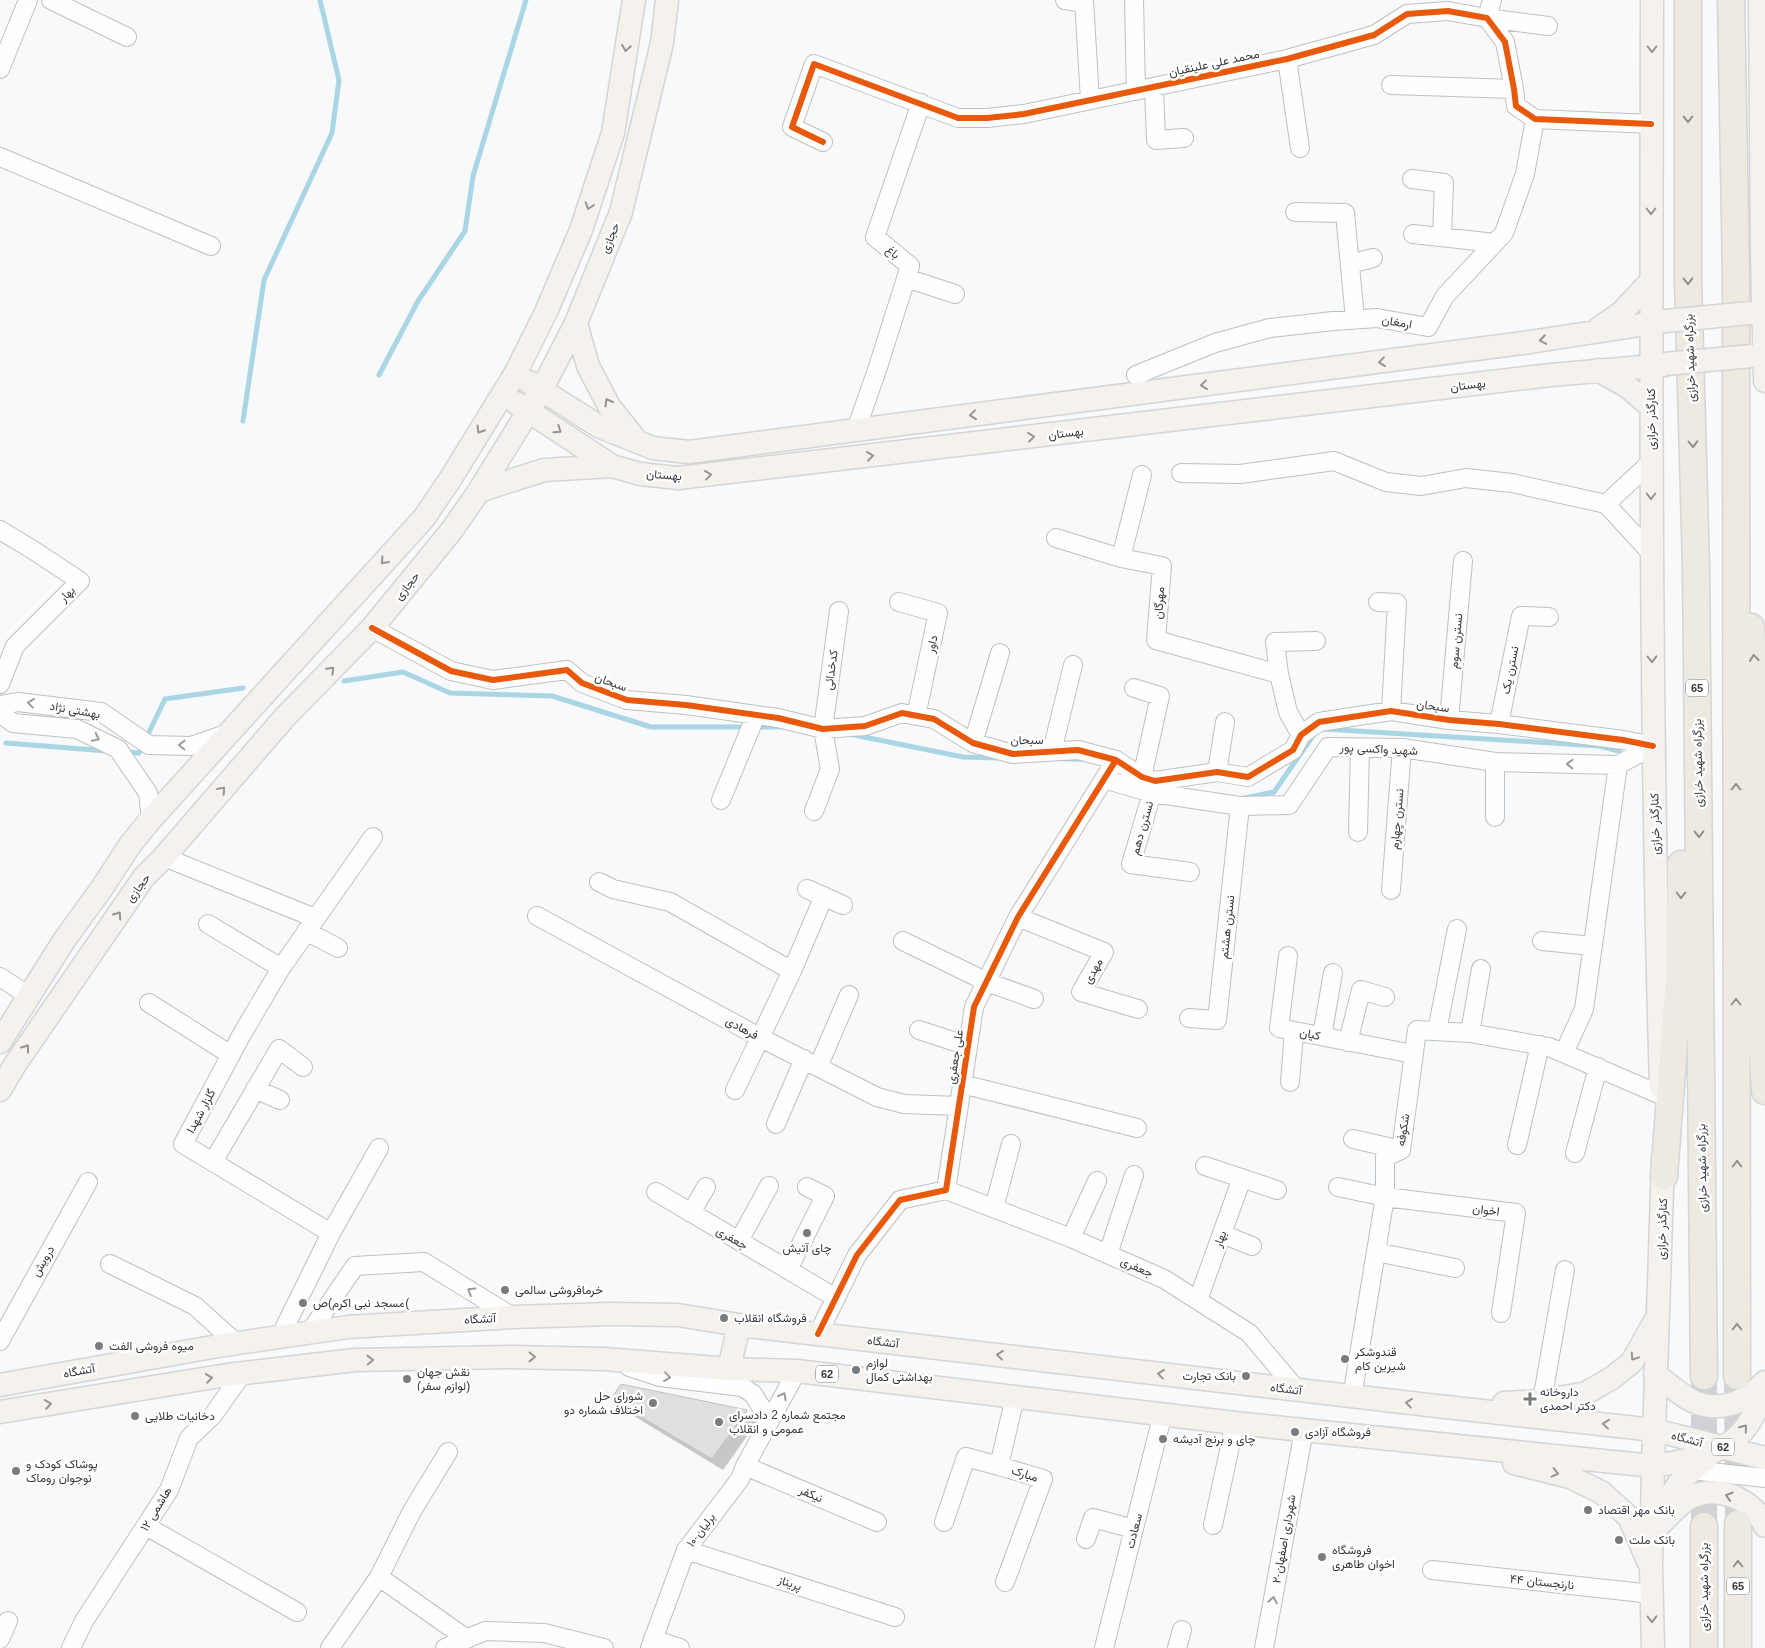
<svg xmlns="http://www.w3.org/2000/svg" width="1765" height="1648" font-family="Arial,Vazirmatn,sans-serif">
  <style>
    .shadow { fill: #0003 }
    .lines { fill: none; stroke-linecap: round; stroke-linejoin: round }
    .stream { stroke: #a9d5e5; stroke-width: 5 }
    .building { fill: #dfdee1; stroke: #c2c1c4 }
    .highway-tunnel { stroke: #d0d2d5; stroke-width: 26; stroke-dasharray: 26 13; stroke-linecap: butt }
    .minor-casing { stroke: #bdc0c2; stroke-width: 20 }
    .major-casing { stroke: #d3d5d6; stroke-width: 25 }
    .highway-casing { stroke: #d3d5d6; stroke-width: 29 }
    .minor { stroke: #fefefe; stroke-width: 18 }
    .major { stroke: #f5f1ed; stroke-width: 22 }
    .highway { stroke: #eee9e1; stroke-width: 26 }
    .major-bridge-casing { stroke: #d3d5d6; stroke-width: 25; stroke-linecap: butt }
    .major-bridge { stroke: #f5f1ed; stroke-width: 22 }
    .cycleway-casing { stroke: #fff; stroke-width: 9 }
    .cycleway { stroke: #e8590c; stroke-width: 6 }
    .oneway { stroke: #949494 }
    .oneway2 { stroke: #91908e }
    .oneway3 { stroke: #999b9d }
    .poi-dot { fill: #787c7f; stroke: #fff; stroke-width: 2 }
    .labels { text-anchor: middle; stroke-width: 5; stroke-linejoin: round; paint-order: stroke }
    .shield { fill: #fff; stroke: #717476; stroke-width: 1 }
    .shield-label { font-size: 11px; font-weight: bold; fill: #34383c }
    .street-label { font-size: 12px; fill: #34383c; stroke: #fff }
    .poi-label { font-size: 12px; fill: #34383c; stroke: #fff; text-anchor: start }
  </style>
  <rect width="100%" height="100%" fill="#f7f9fb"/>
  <path class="shadow" d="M612 1398 746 1411 757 1422 723 1470 624 1410Z"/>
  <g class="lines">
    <path class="stream" d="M379 375 418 301 465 231 473 176 526 0
      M243 421 264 280 332 133 339 80 320 0
      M344 681 403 672 450 693 552 696 651 727H783
      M1324 729 1599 746 1619 751
      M849 734 963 757 998 758
      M6 743 107 751
      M126 752 139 753 165 699 243 688
      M1066 759H1085
      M1245 798 1274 792 1315 733"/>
  </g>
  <path class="building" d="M621 1384 747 1410 712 1459 611 1399Z"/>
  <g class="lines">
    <path class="highway-tunnel" d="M1704 1376V1526
      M1737 1376 1738 1521"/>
    <defs>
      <path id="minor" d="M51 0 127 37
        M1065 0 1084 3
        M1084 0 1090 100
        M1134 0 1136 91
        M1492 0 1487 18 1548 26
        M1287 59 1300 148
        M0 69 28 0
        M1391 85 1514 89
        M1154 88 1156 140 1184 138
        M823 142 792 127 814 64 958 118H987L1024 114 1287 59 1374 35 1407 14 1448 11 1487 18 1505 42 1514 89 1516 106 1535 119 1651 124
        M0 157 211 246
        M1412 179 1444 183 1442 237
        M1295 212 1345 213 1355 319
        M1413 234 1495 243
        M1350 264 1373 258
        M906 278 955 294
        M1136 375 1215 343 1270 328 1333 321 1377 318 1428 327 1445 296 1504 233 1525 174 1535 119
        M856 430 877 370 910 266 875 237 921 103
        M1181 473 1240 474 1334 461 1386 482 1421 486 1466 478 1512 483 1606 504 1651 553
        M1142 475 1121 558 1162 566 1156 640 1279 674
        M1606 504 1651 462
        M0 530 33 550 80 581 15 646 0 684
        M1056 538 1121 558
        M899 602 938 613 916 716
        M1378 602 1397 603 1391 711
        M372 628 451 671 493 680 567 670 582 683 627 700 686 705 778 718 823 729 865 726 902 713 934 719 973 743 1013 754 1078 750 1116 760 1142 777 1155 781 1217 772 1248 777 1293 750 1301 735 1319 722 1391 711 1449 720 1499 724 1623 740 1653 746
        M1134 688 1160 696 1142 777
        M0 705 18 702 101 712 149 745 191 746 229 733
        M0 713 13 723 77 729 118 749 148 793 151 819
        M1449 720 1463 561
        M1499 724 1521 616 1549 617
        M1301 735 1288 712 1279 674 1275 642 1316 641
        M973 743 1000 653
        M1052 751 1073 665
        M1217 772 1225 722
        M1104 779 1152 793 1240 806 1289 805 1328 747 1402 748 1495 762 1618 765 1653 746
        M1152 793 1131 864 1190 872
        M721 800 756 715
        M814 811 830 769 823 729 839 611
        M1495 817V762
        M1358 832 1360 748
        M164 857 315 918
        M599 882 613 889 670 902 792 971 735 1090
        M807 889 843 905
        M1391 890 1402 748
        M537 916 761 1038 877 1097 904 1104 959 1106
        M1018 917 1104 952 1081 992 1138 1009
        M208 924 281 968
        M306 931 338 948
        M903 941 987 982 1034 999
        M1542 941 1593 946
        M1288 956 1279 1028 1413 1054
        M792 971 824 896
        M0 977 29 996
        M149 1003 231 1055
        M1189 1018 1217 1020 1240 806
        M919 1030 968 1046
        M1437 1031 1457 929
        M1470 1033 1481 969
        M1322 1036 1333 973
        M1348 1042 1361 990 1385 997
        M1564 1053 1584 1009 1618 765
        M818 1067 849 995
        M1290 1082 1294 1031
        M962 1084 1137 1128
        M255 1089 280 1100
        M776 1124 804 1059
        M1353 1139 1401 1150
        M1517 1145 1540 1045
        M1575 1153 1598 1067
        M213 1162 279 1049 303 1067
        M1205 1166 1277 1190
        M1338 1187 1385 1197 1516 1213 1501 1313
        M946 1190 1071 1238 1164 1279 1249 1333 1297 1390
        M656 1192 836 1298
        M994 1208 1011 1144
        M691 1213 706 1187
        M331 1233 379 1148
        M1222 1234 1252 1246
        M1071 1238 1097 1181
        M739 1241 769 1186
        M1376 1252 1455 1268
        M1108 1254 1134 1175
        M110 1264 195 1306 236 1343
        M788 1270 825 1196 807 1187
        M1198 1300 1242 1178
        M310 1332 355 1266 424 1262 513 1317
        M818 1334 857 1255 900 1200 946 1190 974 1007 1018 917 1116 760
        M280 1337 331 1233 183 1144 242 1034 281 968 373 837
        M0 1341 88 1182
        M629 1367 660 1377 742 1387 753 1394 770 1421
        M1352 1397 1385 1197V1157L1401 1150 1417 1030 1470 1033 1549 1047 1661 1095
        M1542 1401 1565 1270
        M745 1466 877 1522
        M1683 1469 1765 1478
        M944 1522 966 1457 999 1466
        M1213 1525 1235 1423
        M146 1526 297 1612
        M1086 1539 1093 1518 1134 1529
        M686 1550 895 1617
        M1432 1570 1652 1594
        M379 1577 467 1639
        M1005 1582 1043 1479 999 1466 1015 1397
        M0 1639 8 1621
        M653 1639 680 1648
        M71 1648 84 1621 169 1490 189 1438 213 1415 242 1374
        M330 1648 379 1577 412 1511 448 1452
        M445 1648 485 1631 544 1633 604 1648
        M650 1648 686 1550 740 1479 745 1466 797 1371
        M1104 1648 1163 1413
        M1177 1648 1182 1630
        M1264 1648 1304 1430"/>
      <path id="major" d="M1652 0C1651 363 1650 725 1661 1087
        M1760 0 1762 257 1765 381
        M576 323 588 366 609 406 636 440
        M1599 328 1621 313 1651 281
        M1598 370 1628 387 1651 407
        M529 382 600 427 653 448 689 452 1530 342 1666 321
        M516 403 612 466 640 474 678 478 1551 375 1665 365
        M479 491 544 470 612 466
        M0 1042 65 939 102 888 130 845 151 819 424 518 451 478 515 374 546 312 581 230 613 133 634 0
        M0 1090 16 1063 144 877 164 857 285 717 372 628 452 530 479 491 542 389 576 323 621 212 662 43 667 0
        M729 1369 739 1325
        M1655 1374C1665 1382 1676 1391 1687 1398 1715 1415 1744 1404 1765 1382
        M0 1385 218 1346 348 1327 513 1317 610 1314 678 1315 739 1325 843 1337 1437 1406 1654 1430 1765 1458
        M1504 1403 1542 1401 1586 1393 1612 1378 1632 1362 1655 1321
        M0 1412 227 1375 355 1360 510 1357 604 1359 729 1369 797 1371 1235 1423 1653 1466C1683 1461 1722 1456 1743 1431 1753 1419 1759 1404 1765 1389
        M1514 1463 1570 1477 1601 1492 1629 1517 1648 1561
        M1658 1520C1670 1492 1682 1476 1707 1458
        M1652 1532C1663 1522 1674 1509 1686 1500 1714 1482 1753 1498 1765 1526
        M1653 1648 1651 1568 1653 1466 1663 1159"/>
      <path id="highway" d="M1688 0V279L1696 566 1704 1376
        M1731 0 1736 275 1737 1376
        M1751 627 1762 739 1758 960 1765 1091
        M1664 1176 1680 966 1681 864
        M1738 1524V1648
        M1704 1526V1648"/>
    </defs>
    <use href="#minor" class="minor-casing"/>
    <use href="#major" class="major-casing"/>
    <use href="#highway" class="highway-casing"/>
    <use href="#minor" class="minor"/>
    <use href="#major" class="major"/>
    <use href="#highway" class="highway"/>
    <defs>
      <path id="major-bridge" d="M1666 321 1750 313
        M1665 364 1752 356"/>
    </defs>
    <use href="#major-bridge" class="major-bridge-casing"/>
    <use href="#major-bridge" class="major-bridge"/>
    <defs>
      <path id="cycleway" d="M823 142 792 127 814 64 958 118H987L1024 114 1287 59 1374 35 1407 14 1448 11 1487 18 1505 42 1514 89 1516 106 1535 119 1651 124
        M372 628 451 671 493 680 567 670 582 683 627 700 686 705 778 718 823 729 865 726 902 713 934 719 973 743 1013 754 1078 750 1116 760 1142 777 1155 781 1217 772 1248 777 1293 750 1301 735 1319 722 1391 711 1449 720 1499 724 1623 740 1653 746
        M818 1334 857 1255 900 1200 946 1190 974 1007 1018 917 1116 760"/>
    </defs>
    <use href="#cycleway" class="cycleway-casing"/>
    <use href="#cycleway" class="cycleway"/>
  </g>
  <defs><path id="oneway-chevron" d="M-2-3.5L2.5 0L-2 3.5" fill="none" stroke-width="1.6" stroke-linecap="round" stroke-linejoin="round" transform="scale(1.25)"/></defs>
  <g class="oneway">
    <use href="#oneway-chevron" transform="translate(626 48) rotate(99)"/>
    <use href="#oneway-chevron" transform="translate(1652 49) rotate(90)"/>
    <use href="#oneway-chevron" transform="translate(589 206) rotate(108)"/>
    <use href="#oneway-chevron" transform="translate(1651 211) rotate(90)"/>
    <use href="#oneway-chevron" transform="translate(1543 340) rotate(170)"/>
    <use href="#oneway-chevron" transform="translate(1382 362) rotate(173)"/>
    <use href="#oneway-chevron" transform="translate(1204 385) rotate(173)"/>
    <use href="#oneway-chevron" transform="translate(608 402) rotate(-120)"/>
    <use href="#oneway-chevron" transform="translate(973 415) rotate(173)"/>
    <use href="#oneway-chevron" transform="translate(480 430) rotate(122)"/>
    <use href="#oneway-chevron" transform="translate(558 430) rotate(34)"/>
    <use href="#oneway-chevron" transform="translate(1031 437) rotate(-7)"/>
    <use href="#oneway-chevron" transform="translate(870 456) rotate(-7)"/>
    <use href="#oneway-chevron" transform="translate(708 475) rotate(-7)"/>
    <use href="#oneway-chevron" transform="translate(1651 496) rotate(90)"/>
    <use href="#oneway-chevron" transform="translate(384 561) rotate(132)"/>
    <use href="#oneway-chevron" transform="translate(1652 659) rotate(89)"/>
    <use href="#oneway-chevron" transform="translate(331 670) rotate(-46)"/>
    <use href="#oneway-chevron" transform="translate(222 790) rotate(-49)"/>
    <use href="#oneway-chevron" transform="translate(118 915) rotate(-55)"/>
    <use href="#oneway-chevron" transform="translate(26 1048) rotate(-55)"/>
    <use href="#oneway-chevron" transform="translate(1000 1355) rotate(-173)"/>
    <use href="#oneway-chevron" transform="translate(532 1357) rotate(1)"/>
    <use href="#oneway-chevron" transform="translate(1634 1357) rotate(124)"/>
    <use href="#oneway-chevron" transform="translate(370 1360) rotate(-1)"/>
    <use href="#oneway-chevron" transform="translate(1161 1374) rotate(-173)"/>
    <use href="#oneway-chevron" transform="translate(209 1378) rotate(-9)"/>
    <use href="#oneway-chevron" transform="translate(1409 1403) rotate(-173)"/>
    <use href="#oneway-chevron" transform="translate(48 1404) rotate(-9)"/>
    <use href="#oneway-chevron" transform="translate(1606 1424) rotate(-174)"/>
    <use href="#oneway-chevron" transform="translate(1744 1428) rotate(-51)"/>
    <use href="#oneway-chevron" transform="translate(1555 1473) rotate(14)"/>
    <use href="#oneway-chevron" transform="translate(1729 1496) rotate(-163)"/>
    <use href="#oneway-chevron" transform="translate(1652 1619) rotate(89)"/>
  </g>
  <g class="oneway2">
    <use href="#oneway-chevron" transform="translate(1688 119) rotate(90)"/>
    <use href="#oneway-chevron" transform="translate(1688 281) rotate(89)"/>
    <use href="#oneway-chevron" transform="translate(1693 444) rotate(88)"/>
    <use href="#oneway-chevron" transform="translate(1754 658) rotate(-96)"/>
    <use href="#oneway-chevron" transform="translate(1736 787) rotate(-90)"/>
    <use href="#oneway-chevron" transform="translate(1699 834) rotate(89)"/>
    <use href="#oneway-chevron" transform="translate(1681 895) rotate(90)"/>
    <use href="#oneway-chevron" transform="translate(1736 1002) rotate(-90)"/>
    <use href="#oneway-chevron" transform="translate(1737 1164) rotate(-90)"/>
    <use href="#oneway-chevron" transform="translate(1737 1327) rotate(-90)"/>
    <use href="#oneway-chevron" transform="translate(1738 1564) rotate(-90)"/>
  </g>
  <g class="oneway3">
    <use href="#oneway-chevron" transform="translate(31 703) rotate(-173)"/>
    <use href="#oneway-chevron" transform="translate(96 738) rotate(26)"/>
    <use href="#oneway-chevron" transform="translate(182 745) rotate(-179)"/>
    <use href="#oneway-chevron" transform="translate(1570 764) rotate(-178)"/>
    <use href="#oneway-chevron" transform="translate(471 1291) rotate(-148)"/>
    <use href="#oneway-chevron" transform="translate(667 1377) rotate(7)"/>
    <use href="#oneway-chevron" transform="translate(783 1396) rotate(-61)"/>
    <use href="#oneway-chevron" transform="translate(1273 1600) rotate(-80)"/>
  </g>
  <g class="poi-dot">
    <circle cx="807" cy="1233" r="5"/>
    <circle cx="505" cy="1290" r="5"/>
    <circle cx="303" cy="1303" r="5"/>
    <circle cx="724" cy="1318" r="5"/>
    <circle cx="99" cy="1346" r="5"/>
    <circle cx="1345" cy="1359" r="5"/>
    <circle cx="856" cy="1370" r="5"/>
    <circle cx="1246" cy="1376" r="5"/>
    <circle cx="407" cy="1379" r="5"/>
    <path d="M1527.5 1391.5h5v5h5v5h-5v5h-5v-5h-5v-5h5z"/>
    <circle cx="653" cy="1403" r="5"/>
    <circle cx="135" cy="1416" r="5"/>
    <circle cx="719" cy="1422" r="5"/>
    <circle cx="1295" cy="1432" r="5"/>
    <circle cx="1163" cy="1439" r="5"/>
    <circle cx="16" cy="1471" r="5"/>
    <circle cx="1588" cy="1510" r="5"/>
    <circle cx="1619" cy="1540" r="5"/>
    <circle cx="1322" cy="1557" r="5"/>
  </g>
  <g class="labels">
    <g class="shield">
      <rect x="1686" y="679.5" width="22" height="17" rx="4"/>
      <rect x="816" y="1365.5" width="22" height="17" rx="4"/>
      <rect x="1712" y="1438.5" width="22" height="17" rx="4"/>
      <rect x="1727" y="1577.5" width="22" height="17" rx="4"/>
    </g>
    <g class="shield-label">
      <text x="1697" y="692">65</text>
      <text x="827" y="1378">62</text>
      <text x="1723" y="1451">62</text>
      <text x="1738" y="1590">65</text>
    </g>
    <g class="street-label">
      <text transform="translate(1214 63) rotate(-12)" y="4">محمد علی علینقیان</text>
      <text transform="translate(610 238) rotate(-68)" y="4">حجازی</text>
      <text transform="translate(893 252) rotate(40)" y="4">باغ</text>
      <text transform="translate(1397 322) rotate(10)" y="4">ارمغان</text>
      <text transform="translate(1690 358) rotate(-92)" y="4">بزرگراه شهید خرازی</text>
      <text transform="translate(1468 385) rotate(-7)" y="4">بهستان</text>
      <text transform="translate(1651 419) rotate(-90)" y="4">کنارگذر خرازی</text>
      <text transform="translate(1066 433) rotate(-7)" y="4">بهستان</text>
      <text transform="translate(664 475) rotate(4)" y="4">بهستان</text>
      <text transform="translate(407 586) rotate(-51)" y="4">حجازی</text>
      <text transform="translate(67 594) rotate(-45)" y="4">بهار</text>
      <text transform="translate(1159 603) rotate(-86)" y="4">مهرگان</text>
      <text transform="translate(1456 641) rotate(-85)" y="4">نسترن سوم</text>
      <text transform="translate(932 644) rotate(-78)" y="4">داور</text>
      <text transform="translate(831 670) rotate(-82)" y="4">کدخدائی</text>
      <text transform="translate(1510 670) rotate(-79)" y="4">نسترن یک</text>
      <text transform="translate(611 682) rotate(20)" y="4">سبحان</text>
      <text transform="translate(1433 706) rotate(8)" y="4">سبحان</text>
      <text transform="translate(75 710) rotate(10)" y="4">بهشتی نژاد</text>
      <text transform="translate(1027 740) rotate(-1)" y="4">سبحان</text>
      <text transform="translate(1379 749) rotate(3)" y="4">شهید واکسی پور</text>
      <text transform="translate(1698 763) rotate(-91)" y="4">بزرگراه شهید خرازی</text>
      <text transform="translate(1397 819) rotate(-85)" y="4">نسترن چهارم</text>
      <text transform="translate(1655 824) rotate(-91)" y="4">کنارگذر خرازی</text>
      <text transform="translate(1142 828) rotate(-74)" y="4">نسترن دهم</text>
      <text transform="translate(138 888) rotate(-53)" y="4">حجازی</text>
      <text transform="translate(1227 927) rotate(-84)" y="4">نسترن هشتم</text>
      <text transform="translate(1093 971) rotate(-60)" y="4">مهدی</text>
      <text transform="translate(742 1028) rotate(28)" y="4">فرهادی</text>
      <text transform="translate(1310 1034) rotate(11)" y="4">کیان</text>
      <text transform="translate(955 1057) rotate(-81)" y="4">علی جعفری</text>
      <text transform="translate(201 1111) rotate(-62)" y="4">گلزار شهدا</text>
      <text transform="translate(1403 1130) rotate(-81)" y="4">شکوفه</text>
      <text transform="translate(1702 1168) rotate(-91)" y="4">بزرگراه شهید خرازی</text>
      <text transform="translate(1486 1210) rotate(7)" y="4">اخوان</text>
      <text transform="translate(1662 1229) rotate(-88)" y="4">کنارگذر خرازی</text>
      <text transform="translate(732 1238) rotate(30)" y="4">جعفری</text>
      <text transform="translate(1220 1239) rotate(-70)" y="4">بهار</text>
      <text transform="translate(43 1261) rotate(-60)" y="4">درویش</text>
      <text transform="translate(1137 1267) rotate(24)" y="4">جعفری</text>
      <text transform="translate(480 1319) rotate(-3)" y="4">آتشگاه</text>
      <text transform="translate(883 1342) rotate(7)" y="4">آتشگاه</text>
      <text transform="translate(79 1371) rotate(-10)" y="4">آتشگاه</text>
      <text transform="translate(1286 1389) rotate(7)" y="4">آتشگاه</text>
      <text transform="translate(1687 1439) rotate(15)" y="4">آتشگاه</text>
      <text transform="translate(1025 1474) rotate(18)" y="4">مبارک</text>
      <text transform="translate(811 1494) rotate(23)" y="4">نیکفر</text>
      <text transform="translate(156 1509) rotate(-59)" y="4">۱۲ هاشمی</text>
      <text transform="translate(701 1530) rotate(-53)" y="4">۱۰-برلیان</text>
      <text transform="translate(1134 1531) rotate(-76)" y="4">سعادت</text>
      <text transform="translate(1284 1539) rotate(-80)" y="4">۲-شهرداری اصفهان</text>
      <text transform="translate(1542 1582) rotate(6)" y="4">۴۴ نارنجستان</text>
      <text transform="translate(790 1583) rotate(18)" y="4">پریناز</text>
      <text transform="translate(1704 1587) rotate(-90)" y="4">بزرگراه شهید خرازی</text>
    </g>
    <g class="poi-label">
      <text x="807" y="1252" text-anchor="middle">چای آتیش</text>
      <text x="515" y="1294">خرمافروشی سالمی</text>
      <text x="313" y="1307">مسجد نبی اکرم)ص(</text>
      <text x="734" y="1322">فروشگاه انقلاب</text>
      <text x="109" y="1350">میوه فروشی الفت</text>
      <text x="1355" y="1356">قندوشکر<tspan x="1355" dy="14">شیرین کام</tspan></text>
      <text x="866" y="1367">لوازم<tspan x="866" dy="14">بهداشتی کمال</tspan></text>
      <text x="417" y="1376">نقش جهان<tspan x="417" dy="14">(لوازم سفر)</tspan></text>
      <text x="1236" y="1380" text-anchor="end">بانک تجارت</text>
      <text x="1540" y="1396">داروخانه<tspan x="1540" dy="14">دکتر احمدی</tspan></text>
      <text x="643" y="1400" text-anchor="end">شورای حل<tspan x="643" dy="14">اختلاف شماره دو</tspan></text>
      <text x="729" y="1419">مجتمع شماره 2 دادسرای<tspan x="729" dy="14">عمومی و انقلاب</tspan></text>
      <text x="145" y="1420">دخانیات طلایی</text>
      <text x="1305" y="1436">فروشگاه آزادی</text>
      <text x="1173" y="1443">چای و برنج آدیشه</text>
      <text x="26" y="1468">پوشاک کودک و<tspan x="26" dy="14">نوجوان روماک</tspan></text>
      <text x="1598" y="1514">بانک مهر اقتصاد</text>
      <text x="1629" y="1544">بانک ملت</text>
      <text x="1332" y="1554">فروشگاه<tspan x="1332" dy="14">اخوان طاهری</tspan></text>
    </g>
  </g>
</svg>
